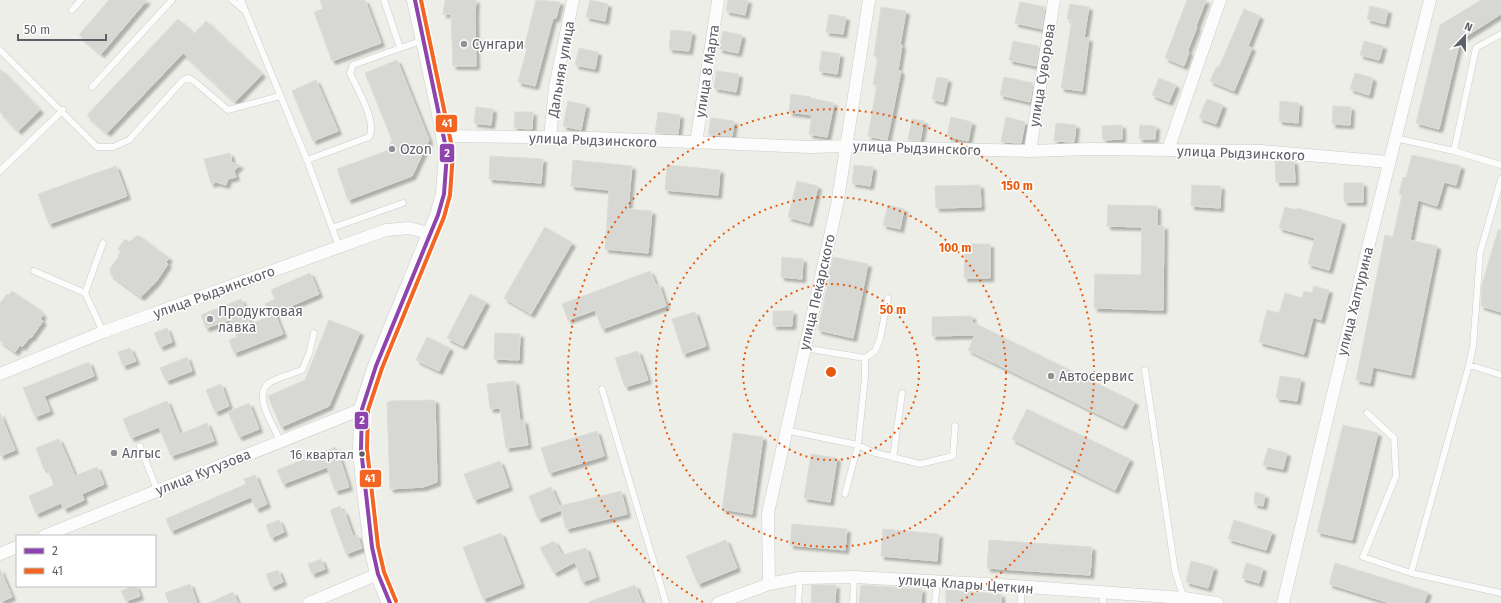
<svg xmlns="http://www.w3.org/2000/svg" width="1501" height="603" font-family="'Fira Sans',sans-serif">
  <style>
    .building { fill: #d7d7d3; stroke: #ddddd8; filter: url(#shadow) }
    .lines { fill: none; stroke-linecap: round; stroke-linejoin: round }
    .lane-casing { stroke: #cbccca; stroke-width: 7 }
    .street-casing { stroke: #cbccca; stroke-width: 13 }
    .secondary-casing { stroke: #cbcccb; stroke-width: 17 }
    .lane { stroke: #fcfcfc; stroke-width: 6 }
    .street { stroke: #fcfcfc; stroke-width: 12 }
    .secondary { stroke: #fcfcfc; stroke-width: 16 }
    .bus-1-casing { stroke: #fff; stroke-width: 7 }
    .bus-2-casing { stroke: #fff; stroke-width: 7 }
    .bus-1 { stroke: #8e44ad; stroke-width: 4 }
    .bus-2 { stroke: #f26522; stroke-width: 4 }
    .ring { fill: none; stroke: #e8590c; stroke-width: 2; stroke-dasharray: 2 4 }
    .poi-dot { fill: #909194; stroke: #fff; stroke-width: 1.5 }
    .bus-dot { fill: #5d5f67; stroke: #fff; stroke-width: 1.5 }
    .labels { text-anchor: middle; stroke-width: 3; stroke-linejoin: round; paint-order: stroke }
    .bus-label { font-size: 13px; fill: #5d5f67; stroke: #fff; text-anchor: end }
    .poi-label { font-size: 14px; fill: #5d5f67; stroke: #fff; text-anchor: start }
    .street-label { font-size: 14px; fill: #5d5f67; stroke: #fff }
    .centre { fill: #e8590c; stroke: #fff; stroke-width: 2 }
    .ring-label { font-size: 12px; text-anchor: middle; font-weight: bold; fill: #e8590c; stroke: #fff; stroke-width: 3; stroke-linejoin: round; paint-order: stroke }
    .line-badge { stroke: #fff; stroke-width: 1.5 }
    .badge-label { font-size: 11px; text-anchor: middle; font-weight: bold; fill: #fff }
  </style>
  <defs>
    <filter id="shadow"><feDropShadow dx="3.5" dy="3.5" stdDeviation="1" flood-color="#0004"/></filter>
  </defs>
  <rect width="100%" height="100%" fill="#eeeee8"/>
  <path class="building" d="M109 0H147L101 54 79 35Z
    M320 0H365L381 43 332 61 314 12 323 9Z
    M445 0H476L475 14 476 66H453L451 14H443Z
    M536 0 560 2 556 18H553L535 86 518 82 527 48H524Z
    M590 0 608 4 605 21 586 17Z
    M728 0H748L745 15 726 11Z
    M1187 0H1206L1196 26 1197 27 1187 52H1189L1184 66 1165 58Z
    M1481 0H1501V14L1460 40 1439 129 1416 123 1440 25Z
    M1020 2 1045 7 1042 29 1015 23Z
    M1070 4 1089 7 1084 38H1089L1082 91 1061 88 1072 20 1067 19Z
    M1370 6 1388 10 1385 24 1367 19Z
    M881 7 906 11 900 45H902L898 70 901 71 887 140 868 136 877 85 873 84 878 57 874 56Z
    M1244 9 1260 16 1248 46 1252 48 1234 91 1210 81 1217 66 1219 67Z
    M829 14 846 17 843 34 826 32Z
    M178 19 194 34 206 21 262 74 235 102 183 53 107 133 87 115Z
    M671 30 692 32 689 51 669 49Z
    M723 31 742 35 738 53 719 49Z
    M1013 41 1039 46 1036 66 1009 60Z
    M1364 41 1383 46 1379 60 1360 55Z
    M579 48 598 52 595 69 575 65Z
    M822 51 840 54 837 74 819 71Z
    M397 60 429 140 412 176 348 200 337 169 386 151 392 140 365 73Z
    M0 69 40 110 18 131 0 112Z
    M716 71 739 74 736 92 714 88Z
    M1355 73 1373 78 1369 95 1350 89Z
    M937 77 948 79 943 102 932 99Z
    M1004 77 1033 83 1030 102 1000 95Z
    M1159 78 1176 85 1169 102 1152 95Z
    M316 80 338 131 313 141 292 91Z
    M791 94 811 97 810 98 834 103 827 137 809 134 812 115 789 112Z
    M1207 99 1223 105 1216 124 1199 118Z
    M568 101 586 105 581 130 563 126Z
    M1280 101 1299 103 1298 123 1279 121Z
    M1333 106 1351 107 1350 125 1332 124Z
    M476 107 493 109 491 125 474 123Z
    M515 112H533L532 129 514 128Z
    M658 112 680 115 678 134 655 133Z
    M951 117 972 122 968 141 947 136Z
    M1006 117 1025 122 1021 143 1001 142Z
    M711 118 734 121 732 136 708 135Z
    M912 119 924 121 920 141 908 140Z
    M1056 123 1076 125 1074 142 1054 141Z
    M1122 125V139L1103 140 1102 126Z
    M1140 125 1156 126 1155 139H1139Z
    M230 153 232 163 240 165 234 171 236 177 228 179 226 185 216 182 211 184 204 159Z
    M1412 155 1461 166 1456 185 1444 182 1437 206 1418 200 1410 240 1437 246 1411 375 1373 367 1370 383 1356 380 1385 235 1393 237 1402 195 1399 194 1403 177 1406 178Z
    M490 156 543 159 541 183 489 179Z
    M573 160 632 166 628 209 652 211 648 253 605 249 609 190 571 186Z
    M1275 160 1294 161 1295 182H1276Z
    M667 165 720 170 718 195 665 190Z
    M854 165 873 167 870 186 852 183Z
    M116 166 127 196 49 224 38 194Z
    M797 181 818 186 809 223 788 217Z
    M1344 183H1363V202H1344Z
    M980 185 981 207 936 208 935 186Z
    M1192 185 1221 186 1220 208 1191 206Z
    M888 205 904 209 900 229 883 225Z
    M1108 205 1157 206V226H1164L1163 310 1094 308 1095 274 1141 275 1142 227 1107 226Z
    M1285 207 1297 210V208L1342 221 1329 270 1308 264 1315 238 1279 228Z
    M545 227 572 243 531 314 504 298Z
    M1498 230H1501V312L1481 306 1482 285Z
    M138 235 169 258 166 262 168 264 156 282 141 297 110 274 111 272 109 270 119 256 118 255 121 251 118 249 125 239 129 242Z
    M965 244H990V278H964Z
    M782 257 803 259 802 279 781 277Z
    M833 257 868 264 853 338 818 330Z
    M650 271 656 285 659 284 666 306 602 329 595 310 568 320 562 304Z
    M310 273 319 294 270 315 265 304 275 299 271 290Z
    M1314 286 1329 290 1321 320 1313 317 1304 354 1259 342 1267 310 1279 313 1285 293 1302 298 1304 291 1312 293Z
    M12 291 37 308 43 315 40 319 43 321 31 338 30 337 22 347 20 345 15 352 0 341V303L7 294 9 295Z
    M470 294 486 302 463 346 447 338Z
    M241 299 251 324 275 314 283 334 234 353 229 340 237 337 230 320 206 328 201 315Z
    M773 311H793L792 326H773Z
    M695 312 706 346 683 354 672 319Z
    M972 316V322L1135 402 1123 426 968 350 975 335 932 336V317Z
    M329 320 360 332 329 406 281 427 268 396 305 380Z
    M167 328 172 342 160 347 154 333Z
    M495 333 520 334 519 360 494 359Z
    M427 337 450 348 439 371 416 360Z
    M130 348 136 361 123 366 118 352Z
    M638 351 648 380 625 387 615 358Z
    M187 357 192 371 166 381 160 368Z
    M89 362 94 376 44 396 50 411 35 417 23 388Z
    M1280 376 1301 379 1297 401 1276 398Z
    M515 381 520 421 524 420 528 445 506 448 500 408 490 409 487 384Z
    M221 384 229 406 215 412 206 390Z
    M435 400 437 482 423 487 390 489 387 403 390 401Z
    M167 401 180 434 207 423 214 441 171 456 159 427 131 438 123 419Z
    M249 403 259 429 239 437 228 412Z
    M1027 409 1130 459 1115 490 1012 439Z
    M0 413 15 450 0 456Z
    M1343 425 1378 433 1352 540 1317 532Z
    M597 431 604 456 549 473 541 448Z
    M733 433 763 437 752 514 722 509Z
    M59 439 75 476 97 467 104 484 82 494 84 500 64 509 61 503 36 514 29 496 54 485 47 468 44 469 36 448Z
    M336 447 349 487 335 491 327 467 283 484 277 470Z
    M1268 448 1287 453 1283 469 1263 465Z
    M811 454 837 458 830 502 804 498Z
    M500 461 509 487 474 500 464 474Z
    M255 475 267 504 256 509 251 497 171 531 166 519 246 484 244 479Z
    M551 487 561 510 538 519 529 496Z
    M621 491 627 514 566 529 560 506Z
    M1255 492 1265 495 1263 506 1254 504Z
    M340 506 342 512 344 511 353 536 357 535 362 548 346 554 330 510Z
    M279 520 284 532 271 538 266 525Z
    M1234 520 1272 532 1266 550 1228 539Z
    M792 524 847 529 845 550 790 545Z
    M883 529 939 534 937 561 881 556Z
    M501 533 521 584 483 599 463 547Z
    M726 540 737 568 698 584 686 556Z
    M989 540 1092 547 1090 575 987 568Z
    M554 541 562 555 586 548 596 577 582 582 575 562 554 573 540 548Z
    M321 559 325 569 312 574 308 564Z
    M1191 561 1214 567 1208 588 1186 582Z
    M1246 563 1263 568 1259 583 1242 578Z
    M1335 563 1428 592 1424 603H1390L1329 584Z
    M0 569 12 597 0 602Z
    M278 570 283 582 271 587 266 574Z
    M190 584 197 603H169L165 593Z
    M635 585 642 603H589V602Z
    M812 585H836L835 603H811Z
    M861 585 922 589 921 603H859Z
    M133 586H136L140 596 126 601 121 591Z
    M946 590 1001 594V603H946Z
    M233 592 238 603H209Z"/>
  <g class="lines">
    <defs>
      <path id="lane" d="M232 0 244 10
        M241 0 307 160 339 247
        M384 0 400 48
        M72 10 81 0
        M0 50 97 147H113L129 140 183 80 188 78 194 81 228 110 280 96
        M92 87 172 0
        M1395 138 1454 151 1501 165
        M1454 151 1476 48 1501 34
        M307 160 369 137C378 123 356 87 350 73L353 65 423 40
        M0 171 63 110
        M332 228 403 203
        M34 271 85 293 103 332
        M85 293 103 243
        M865 358 875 351 880 339 888 298
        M1469 365 1501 375
        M1145 370 1175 571 1184 599
        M602 389 666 603
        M1367 413 1394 438 1396 476 1363 557 1411 573 1469 365 1473 347 1480 253 1501 179
        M785 430 858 445 865 377V358L804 348
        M280 441C274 426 252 395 269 383 278 377 292 374 302 370L309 354 314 333
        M140 446 157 490
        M893 458 902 393
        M845 494 858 445 872 452 920 464 953 456 955 426
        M1411 573 1501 593
        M798 603 800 578
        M853 603 854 577
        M935 603 937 581
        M1021 603V587
        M1103 603V593"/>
      <path id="street" d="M444 136 595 138 810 147 846 146 1030 151 1090 149 1261 151 1389 162
        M550 138 555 87 573 0
        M696 143 718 0
        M1168 150 1220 0
        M1030 151 1054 0
        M0 374 103 332 386 230 409 228 432 234
        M44 536 362 409
        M0 554 17 547
        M769 584 768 513 837 205 869 0
        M309 603 378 574
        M718 603 769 584 800 578 854 577 986 584 1184 598 1217 603
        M1283 603 1366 256 1430 0"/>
      <path id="secondary" d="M390 603 378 574 372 547 364 483 361 449 362 409 376 366 438 215 444 194 447 153 439 109 415 0"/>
    </defs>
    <use href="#lane" class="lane-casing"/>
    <use href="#street" class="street-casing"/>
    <use href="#secondary" class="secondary-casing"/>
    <use href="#lane" class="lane"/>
    <use href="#street" class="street"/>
    <use href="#secondary" class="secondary"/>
    <defs>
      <path id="bus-1" d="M390 603 378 574 372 547 361 449 362 409 376 366 438 215 444 194 447 153 415 0"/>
      <path id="bus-2" d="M396 601 384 572 378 546 367 449 368 410 382 368 444 217 450 195 453 152 421 0"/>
    </defs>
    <use href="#bus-1" class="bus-1-casing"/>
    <use href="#bus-2" class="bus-2-casing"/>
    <use href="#bus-1" class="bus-1"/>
    <use href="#bus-2" class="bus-2"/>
  </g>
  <g class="ring">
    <circle cx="831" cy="372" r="88"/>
    <circle cx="831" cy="372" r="175"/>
    <path d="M703 602A263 263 0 1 1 959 602"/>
  </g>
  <g class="poi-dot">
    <circle cx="464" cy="44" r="4"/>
    <circle cx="392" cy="149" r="4"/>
    <circle cx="210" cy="319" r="4"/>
    <circle cx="1051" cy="376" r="4"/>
    <circle cx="114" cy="453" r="4"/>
  </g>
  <circle class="bus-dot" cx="362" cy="454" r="3.5"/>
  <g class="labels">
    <g class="bus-label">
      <text x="354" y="459">16 квартал</text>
    </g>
    <g class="poi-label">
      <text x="472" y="49">Сунгари</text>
      <text x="400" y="154">Ozon</text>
      <text x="218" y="316">Продуктовая<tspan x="218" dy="16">лавка</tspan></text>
      <text x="1059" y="381">Автосервис</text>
      <text x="122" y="458">Алгыс</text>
    </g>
    <g class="street-label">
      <text transform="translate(561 69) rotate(-80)" y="5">Дальняя улица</text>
      <text transform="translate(707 71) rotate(-81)" y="5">улица 8 Марта</text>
      <text transform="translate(1042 75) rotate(-81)" y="5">улица Суворова</text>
      <text transform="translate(593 140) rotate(2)" y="5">улица Рыдзинского</text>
      <text transform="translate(917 148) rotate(2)" y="5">улица Рыдзинского</text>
      <text transform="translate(1241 153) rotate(2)" y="5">улица Рыдзинского</text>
      <text transform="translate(214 292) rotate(-20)" y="5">улица Рыдзинского</text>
      <text transform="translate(817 292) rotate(-77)" y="5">улица Пекарского</text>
      <text transform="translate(1355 301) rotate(-76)" y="5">улица Халтурина</text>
      <text transform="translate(203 472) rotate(-22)" y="5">улица Кутузова</text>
      <text transform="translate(966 584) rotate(4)" y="5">улица Клары Цеткин</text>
    </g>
  </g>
  <circle cx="831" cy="372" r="6" class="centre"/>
  <g class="ring-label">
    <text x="1017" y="190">150 m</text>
    <text x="955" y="252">100 m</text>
    <text x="893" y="314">50 m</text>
  </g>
  <g class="line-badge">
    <rect x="435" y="114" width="23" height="19" rx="4" fill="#f26522"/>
    <rect x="439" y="143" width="16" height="20" rx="4" fill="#8e44ad"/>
    <rect x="354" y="411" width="15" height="19" rx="4" fill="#8e44ad"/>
    <rect x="359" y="469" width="23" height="19" rx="4" fill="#f26522"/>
  </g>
  <g class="badge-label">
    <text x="447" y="127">41</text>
    <text x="447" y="157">2</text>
    <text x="362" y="424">2</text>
    <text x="370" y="482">41</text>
  </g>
  <rect x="16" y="535" width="140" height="52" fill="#ffffff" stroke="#bebfc2"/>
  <rect x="24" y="548" width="20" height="6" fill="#8e44ad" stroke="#bebfc2"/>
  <text x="52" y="555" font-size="12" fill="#5d5f67">2</text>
  <rect x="24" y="568" width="20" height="6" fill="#f26522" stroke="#bebfc2"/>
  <text x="52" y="575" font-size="12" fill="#5d5f67">41</text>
  <g transform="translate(1465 36) rotate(22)" stroke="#ffffff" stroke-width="3" paint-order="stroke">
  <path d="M0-3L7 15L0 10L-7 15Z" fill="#5d5f67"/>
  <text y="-6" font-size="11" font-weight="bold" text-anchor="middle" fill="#5d5f67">N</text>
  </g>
  <path d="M18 34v6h88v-6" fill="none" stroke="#5d5f67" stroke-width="2"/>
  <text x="24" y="34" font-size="12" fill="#5d5f67" stroke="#ffffff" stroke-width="3" paint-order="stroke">50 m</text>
</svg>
